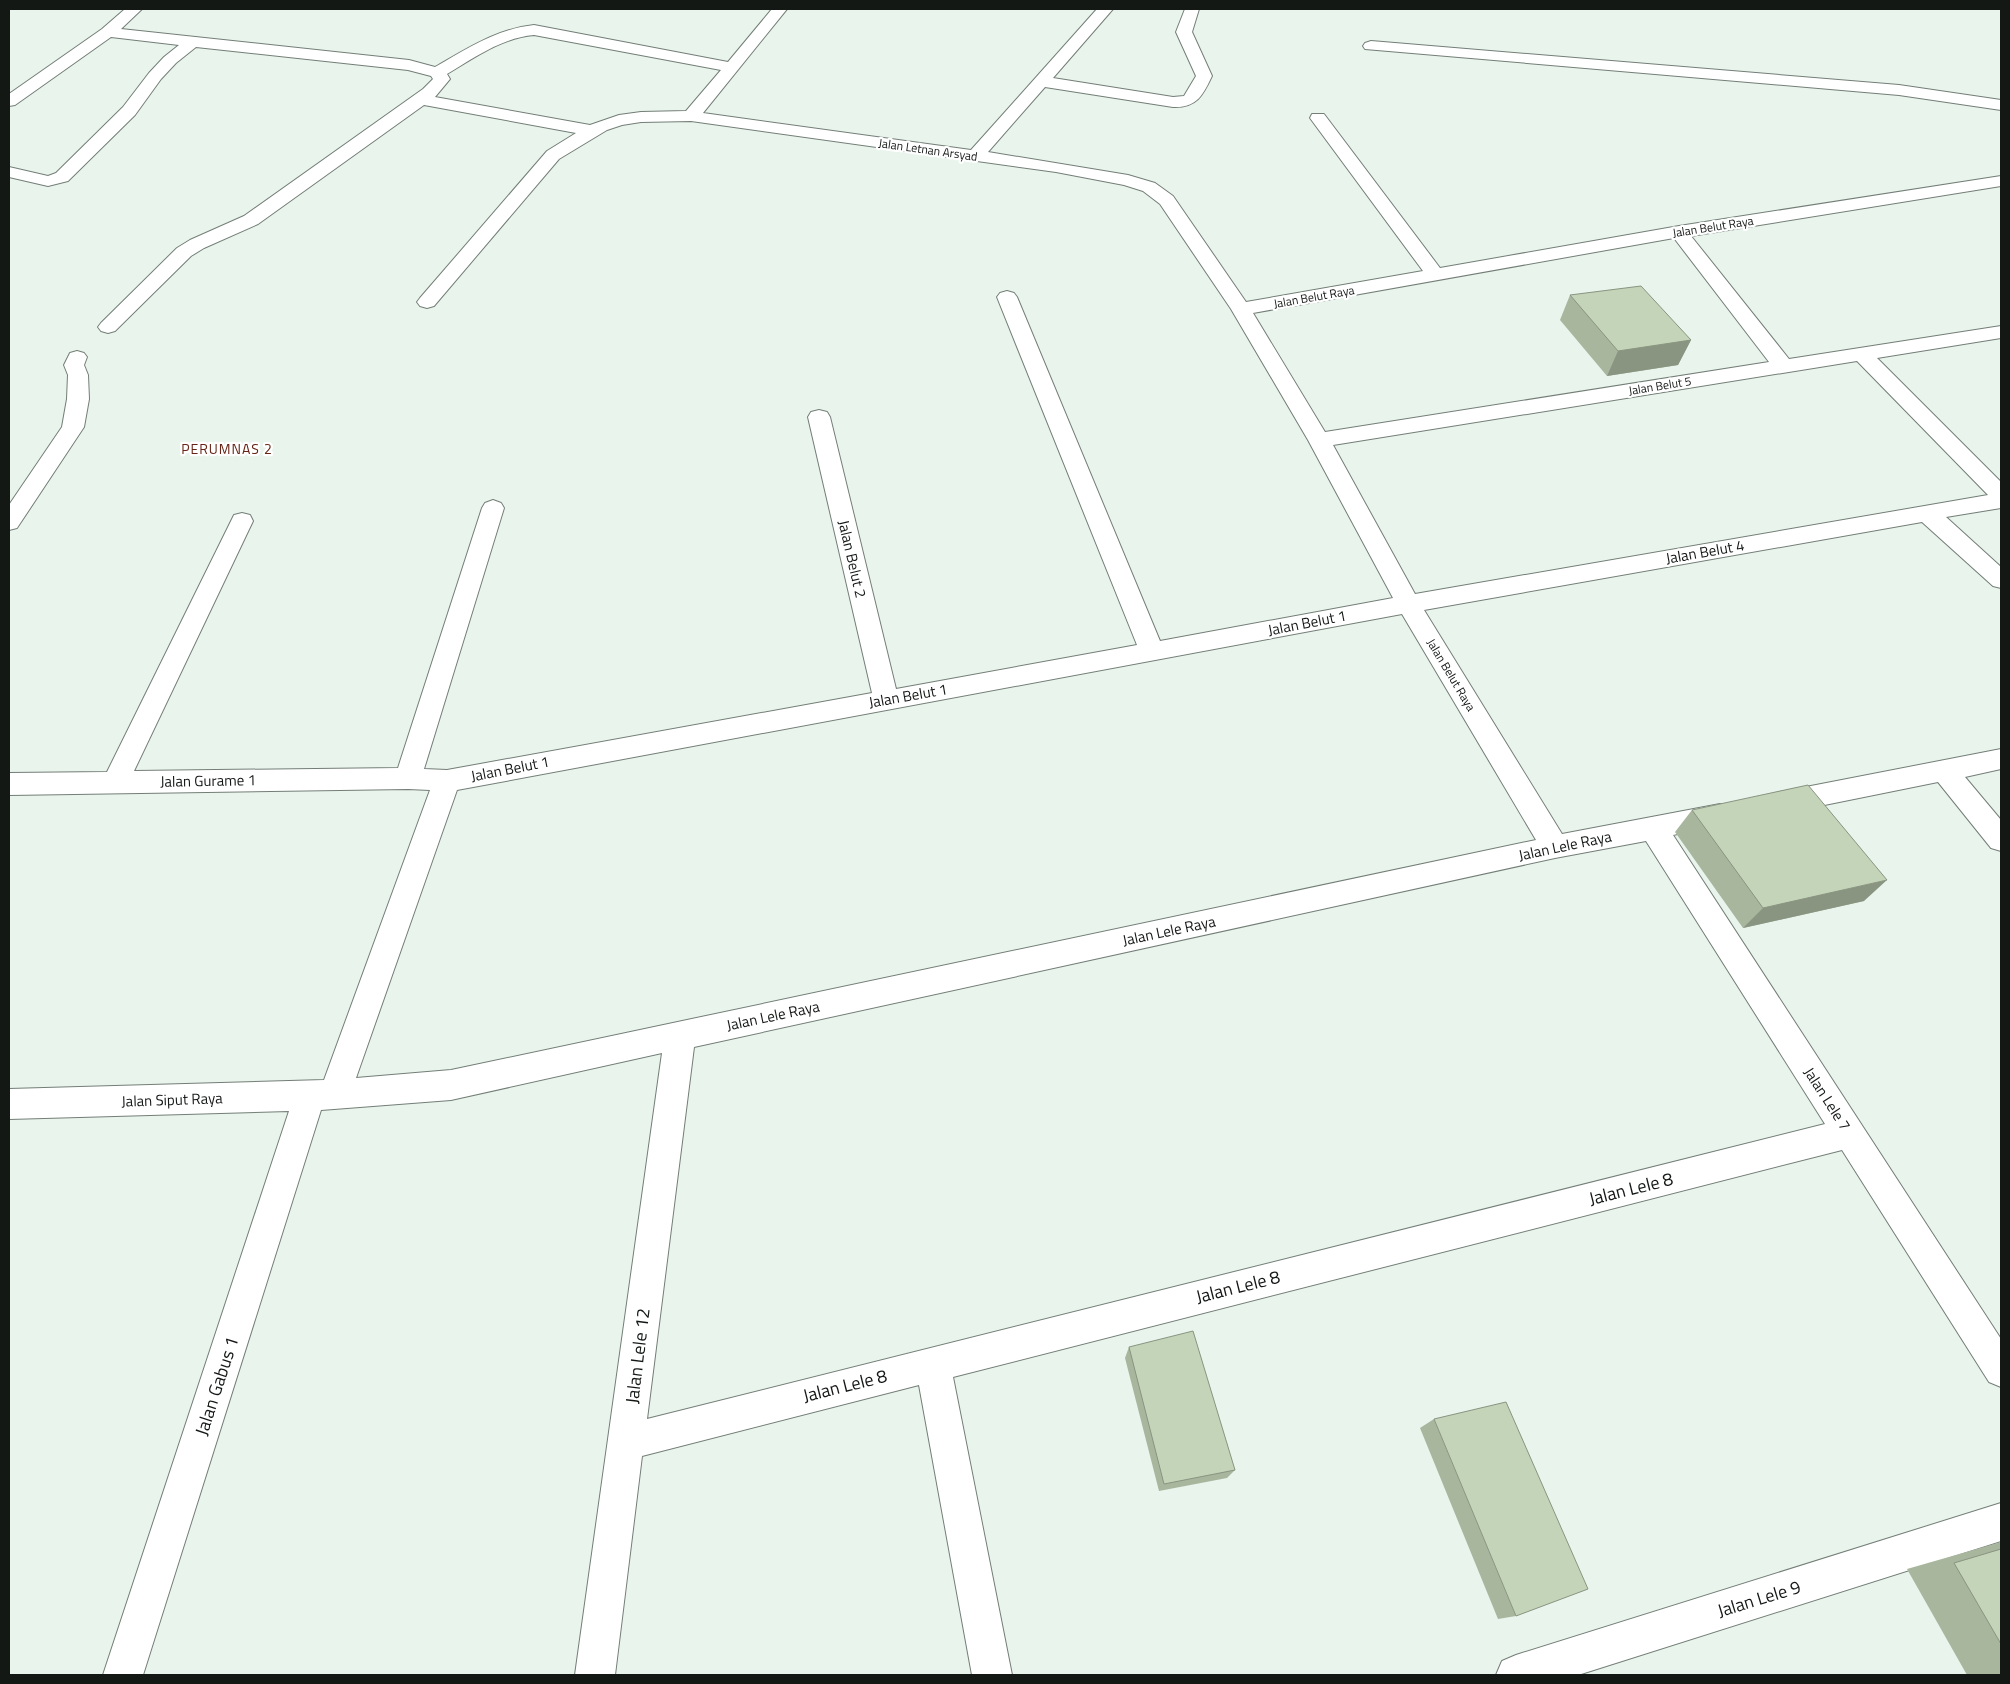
<svg xmlns="http://www.w3.org/2000/svg" width="2010" height="1684" font-family="'Titillium Web',sans-serif">
  <style>
    .lines { fill: none; stroke-linecap: round; stroke-linejoin: round }
    .minor-casing { stroke: #737e77; stroke-width: 2 }
    .minor { fill: #fff; fill-rule: evenodd }
    .wall { fill: #a9b69e }
    .shaded-wall { fill: #899481 }
    .building { fill: #c4d4b8; stroke: #899481 }
    .labels { text-anchor: middle; stroke-width: 4.5; stroke-linejoin: round; paint-order: stroke }
    .far-street-label { font-size: 12px; fill: #141815; stroke: #fff }
    .far-neighbourhood-label { font-size: 14px; letter-spacing: 1px; fill: #672416; stroke: #fff }
    .street-label { font-size: 15px; fill: #141815; stroke: #fff }
    .near-street-label { font-size: 18px; fill: #141815; stroke: #fff }
  </style>
  <rect width="100%" height="100%" fill="#e8f4ec"/>
  <g class="lines">
    <defs>
      <path id="minor" d="M125 9H142L121 29 409 60 435 67C467 49 496 29 534 25L728 62 772 9H787L703 113 971 150 1097 9H1113L1053 78 1173 97 1184 96 1196 76 1176 32 1185 9H1199L1192 32 1212 76C1203 95 1197 108 1173 107L1045 87 988 152 1128 175 1155 183 1173 196 1246 302 1423 271 1310 118 1312 114H1324L1440 268 1679 226 2001 176V186L1691 236 1789 359 2001 326V338L1877 358 2001 482V508L1946 517 2001 567V588L1993 586 1922 522 1424 610 1562 834 1720 804 1730 807 1734 815 1730 823 1673 835 2001 1339V1387L1989 1382 1842 1150 953 1377 1012 1675H972L919 1385 642 1456 615 1675H575L662 1053 451 1100 321 1110 143 1675H103L289 1111 9 1119V1089L324 1080 430 790 408 789 9 795V773L107 772 234 515 242 513 250 515 253 521 134 771 398 768 482 508 485 503 493 500 501 503 504 508 424 769 447 770 872 693 808 417 811 412 819 410 827 412 830 417 896 689 1137 645 997 297 1000 293 1007 291 1014 293 1017 297 1160 641 1393 598 1308 440 1231 309 1160 204 1143 191 1124 185 1056 172 691 121 641 122 622 125 607 130 559 159 434 306 427 308 420 306 417 302 420 298 547 151 576 133 424 105 258 224 204 248 191 256 115 331 108 333 101 331 98 327 101 323 177 248 190 240 244 216 423 89 433 79 431 76 408 70 196 47 176 63 161 79 135 115 68 181 48 186 9 177V167L48 176 56 173 123 107 149 73 164 57 179 45 111 37 15 105 9 106V94L102 29ZM534 35 721 70 686 111 641 112 619 115 590 125 435 97 450 79 447 74C474 58 501 38 534 35ZM1674 238 1769 362 1325 432 1253 313ZM1857 361 1988 495 1415 594 1333 445ZM1402 614 1536 840 451 1070 356 1078 457 790ZM1646 841 1825 1124 647 1419 694 1047 1555 858Z
        M1371 41 1899 85 2001 100V110L1899 95 1365 49 1363 46 1365 43Z
        M77 351 84 353 87 357 84 365 88 375 89 399 84 427 17 528 9 530V505L62 427 67 399 68 375 64 365 70 353Z
        M2001 749V769L1965 777 2001 820V851L1991 848 1938 782 1780 814 1770 811 1767 803 1770 795 1780 792Z
        M2001 1503V1541L1578 1675H1496L1502 1661 1516 1655Z"/>
    </defs>
    <use href="#minor" class="minor-casing"/>
    <use href="#minor" class="minor"/>
  </g>
  <path class="wall" d="M1570 295 1691 340 1678 365 1607 376 1560 320Z
    M1692 810 1864 901 1743 928 1675 832Z
    M1129 1347 1235 1470 1227 1478 1159 1491 1125 1358Z
    M1434 1419 1516 1616 1498 1619 1420 1428Z
    M2001 1542V1675H1967L1907 1569Z"/>
  <path class="shaded-wall" d="M1691 340 1678 365 1607 376 1618 351Z
    M1887 880 1864 901 1743 928 1763 908Z"/>
  <path class="building" d="M1641 286 1691 340 1618 351 1570 295Z
    M1808 785 1887 880 1763 908 1692 810Z
    M1193 1331 1235 1470 1164 1484 1129 1347Z
    M1506 1402 1588 1589 1516 1616 1434 1419Z
    M2001 1549V1644L1954 1563Z"/>
  <g class="labels">
    <g class="far-street-label">
      <text transform="translate(928 150) rotate(8)" y="4">Jalan Letnan Arsyad</text>
      <text transform="translate(1713 227) rotate(-9)" y="4">Jalan Belut Raya</text>
      <text transform="translate(1314 297) rotate(-10)" y="4">Jalan Belut Raya</text>
      <text transform="translate(1660 386) rotate(-9)" y="4">Jalan Belut 5</text>
      <text transform="translate(1451 675) rotate(59)" y="4">Jalan Belut Raya</text>
    </g>
    <g class="far-neighbourhood-label">
      <text x="227" y="454">PERUMNAS 2</text>
    </g>
    <g class="street-label">
      <text transform="translate(1705 552) rotate(-10)" y="5">Jalan Belut 4</text>
      <text transform="translate(852 559) rotate(77)" y="5">Jalan Belut 2</text>
      <text transform="translate(1307 623) rotate(-11)" y="5">Jalan Belut 1</text>
      <text transform="translate(908 696) rotate(-10)" y="5">Jalan Belut 1</text>
      <text transform="translate(510 769) rotate(-11)" y="5">Jalan Belut 1</text>
      <text transform="translate(208 781) rotate(-1)" y="5">Jalan Gurame 1</text>
      <text transform="translate(1565 846) rotate(-12)" y="5">Jalan Lele Raya</text>
      <text transform="translate(1169 931) rotate(-12)" y="5">Jalan Lele Raya</text>
      <text transform="translate(773 1016) rotate(-12)" y="5">Jalan Lele Raya</text>
      <text transform="translate(1827 1099) rotate(57)" y="5">Jalan Lele 7</text>
      <text transform="translate(172 1100) rotate(-2)" y="5">Jalan Siput Raya</text>
    </g>
    <g class="near-street-label">
      <text transform="translate(1631 1189) rotate(-14)" y="6">Jalan Lele 8</text>
      <text transform="translate(1238 1287) rotate(-14)" y="6">Jalan Lele 8</text>
      <text transform="translate(638 1356) rotate(-83)" y="6">Jalan Lele 12</text>
      <text transform="translate(217 1386) rotate(-72)" y="6">Jalan Gabus 1</text>
      <text transform="translate(845 1386) rotate(-14)" y="6">Jalan Lele 8</text>
      <text transform="translate(1759 1599) rotate(-17)" y="6">Jalan Lele 9</text>
    </g>
  </g>
  <rect width="2010" height="1684" fill="none" stroke="#141815" stroke-width="20"/>
</svg>
